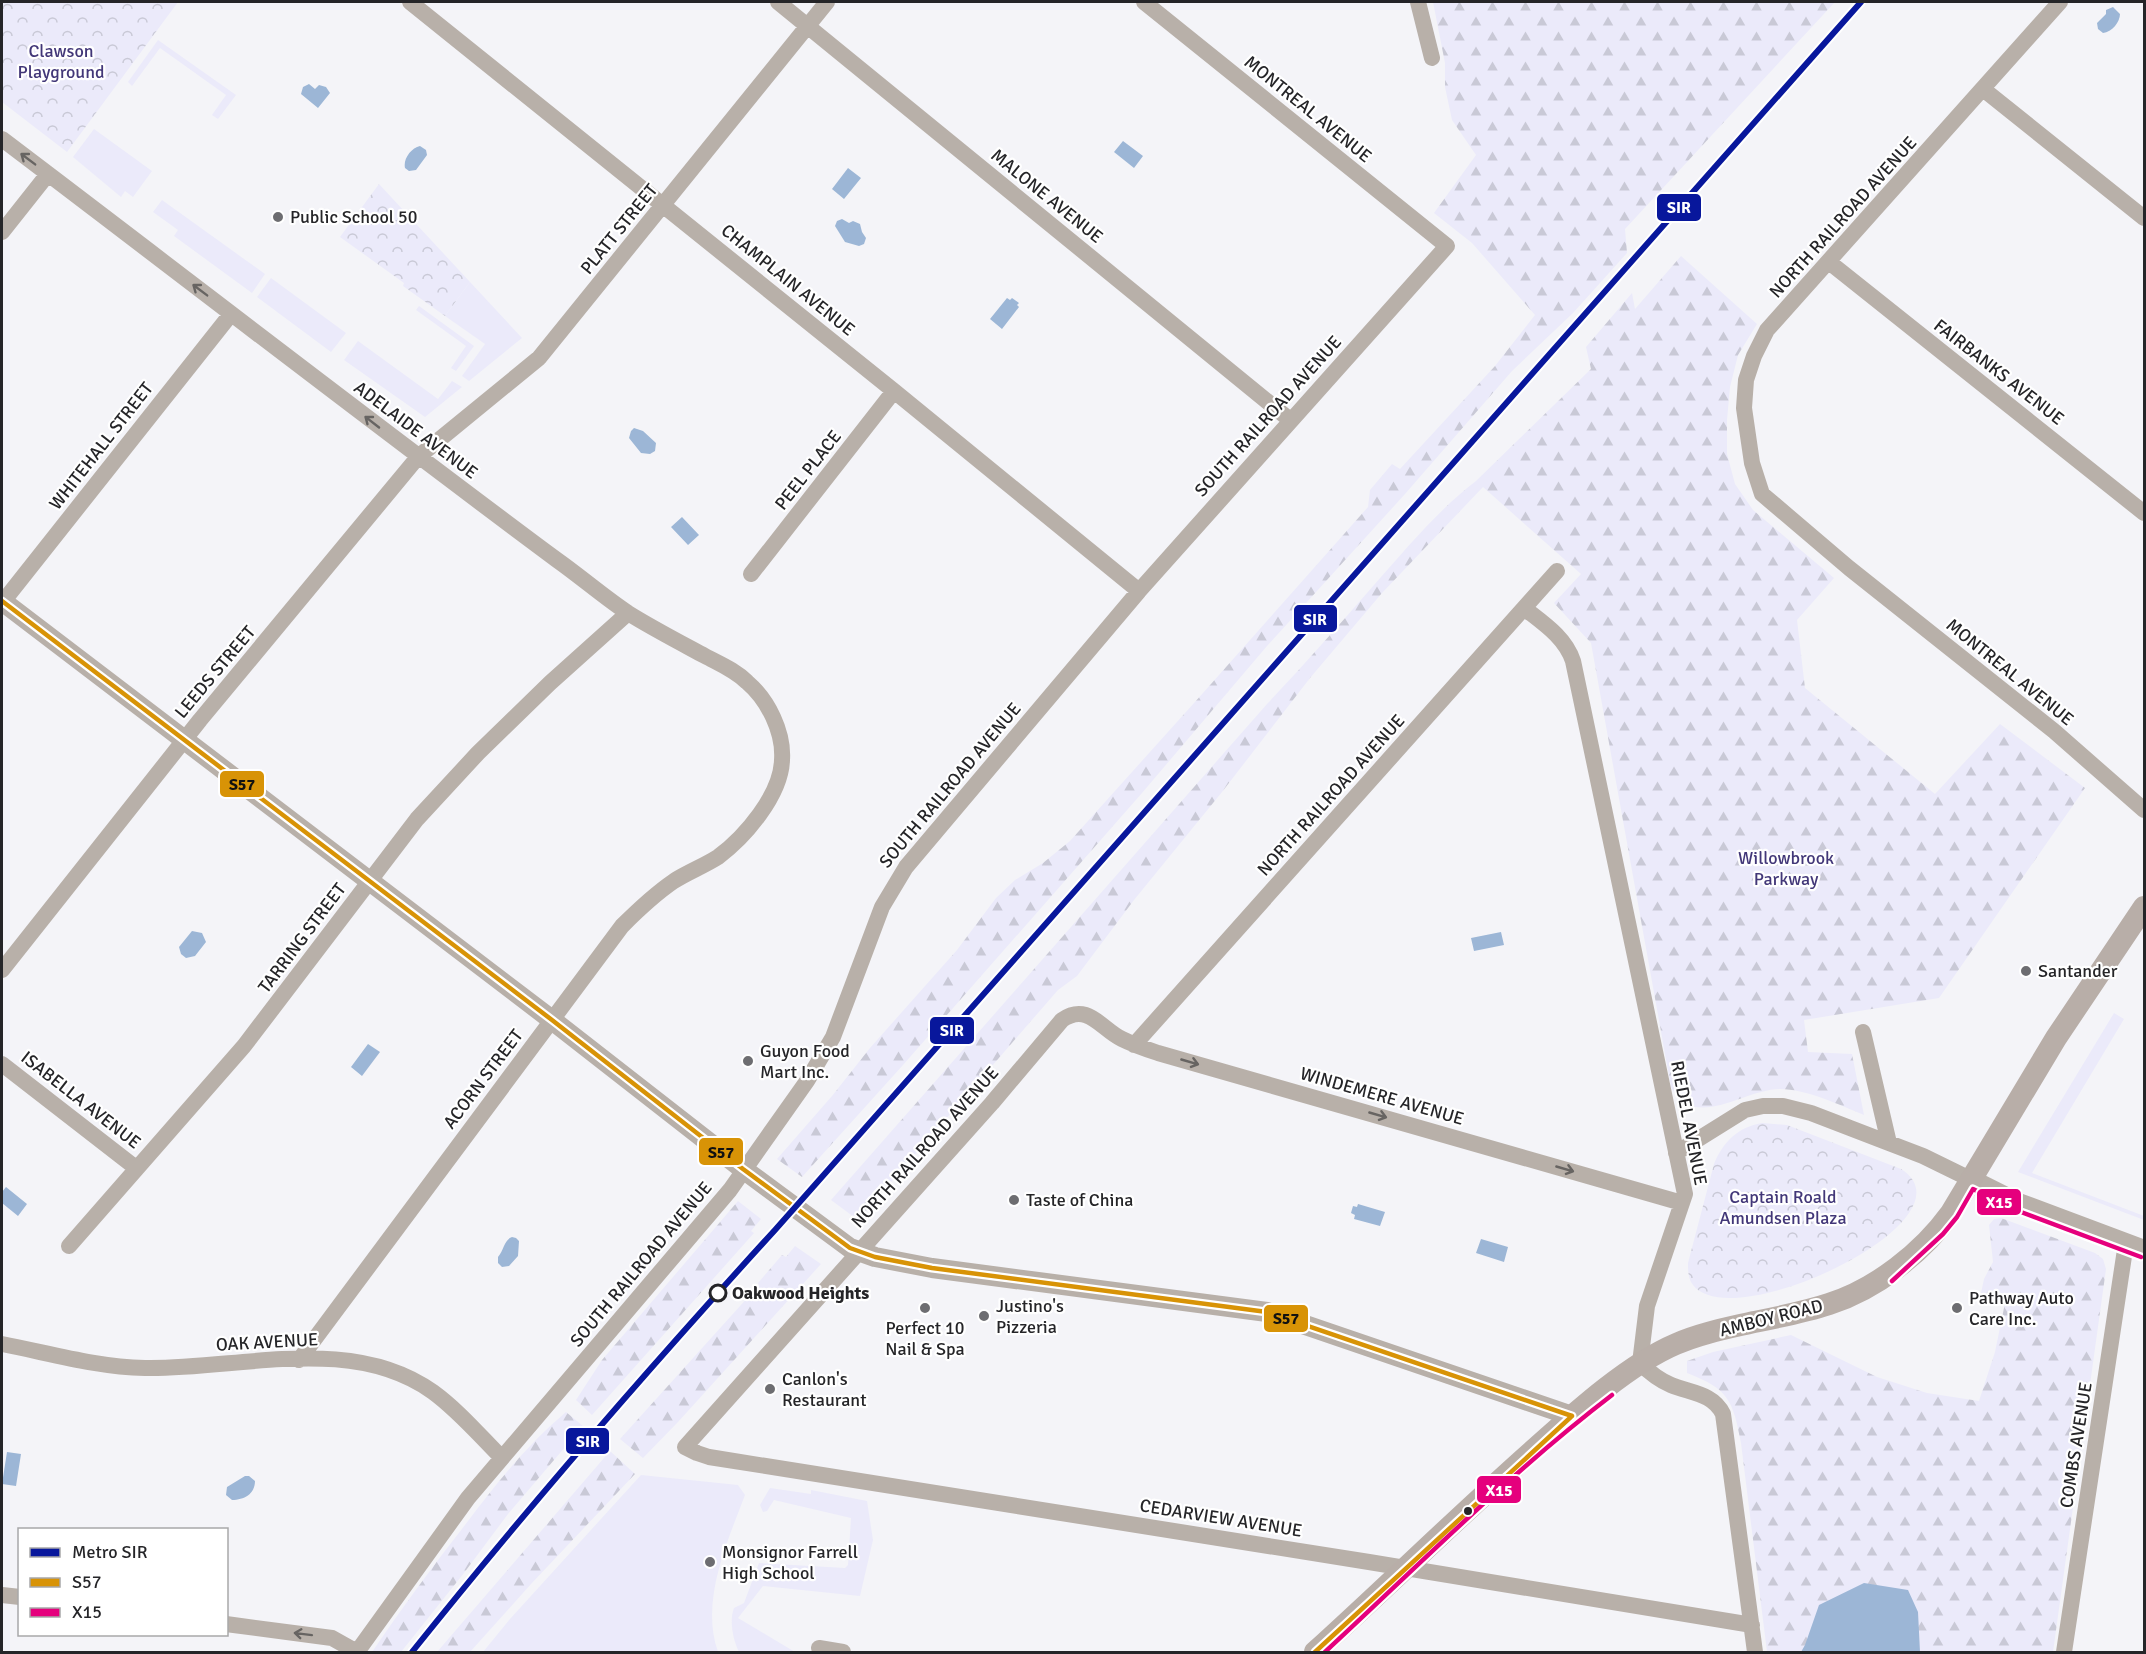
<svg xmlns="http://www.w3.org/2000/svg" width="2146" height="1654" font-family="Signika,sans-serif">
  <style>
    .green { fill: #ebeafa }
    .forest { fill: url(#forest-firs) }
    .park { fill: url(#park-crowns) }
    .water { fill: #9cb6d6 }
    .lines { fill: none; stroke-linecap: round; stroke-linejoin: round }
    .minor { stroke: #b8b0a9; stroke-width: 16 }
    .tertiary { stroke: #b8b0a9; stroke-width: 20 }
    .secondary { stroke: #b8aea8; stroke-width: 22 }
    .bus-1-casing { stroke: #fff; stroke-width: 9 }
    .bus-2-casing { stroke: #fff; stroke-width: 9 }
    .bus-1 { stroke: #d89306; stroke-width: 4.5 }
    .bus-2 { stroke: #e5007d; stroke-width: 4.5 }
    .metro-1-casing { stroke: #fff; stroke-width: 10 }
    .metro-1 { stroke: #08179c; stroke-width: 6 }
    .oneway { stroke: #676462 }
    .poi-dot { fill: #6d6d71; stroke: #fff; stroke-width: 2 }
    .stop-dot { fill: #fff; stroke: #252528; stroke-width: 3 }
    .bus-dot { fill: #252528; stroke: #fff; stroke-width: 2 }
    .labels { text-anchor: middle; stroke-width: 4.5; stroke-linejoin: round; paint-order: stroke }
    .park-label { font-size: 18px; fill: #423778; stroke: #fff }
    .street-label { font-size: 18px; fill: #252528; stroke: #fff }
    .poi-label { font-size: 18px; fill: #252528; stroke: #fff; text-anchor: start }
    .stop-label { font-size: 18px; font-weight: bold; fill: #252528; stroke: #fff; text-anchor: start }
    .line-badge { stroke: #fff; stroke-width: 2 }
    .badge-label { font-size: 16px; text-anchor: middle; font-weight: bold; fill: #fff }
    .pale-badge-label { font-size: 16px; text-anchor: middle; font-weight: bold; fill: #111 }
  </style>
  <defs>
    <pattern id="forest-firs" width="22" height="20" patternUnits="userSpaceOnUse" patternTransform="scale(1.5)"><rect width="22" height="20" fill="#ebeafa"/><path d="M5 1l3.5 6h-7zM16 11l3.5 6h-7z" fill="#c9c9d6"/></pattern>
    <pattern id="park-crowns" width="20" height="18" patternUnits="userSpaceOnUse" patternTransform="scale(1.5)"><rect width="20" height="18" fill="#ebeafa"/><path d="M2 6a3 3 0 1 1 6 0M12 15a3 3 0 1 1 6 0" fill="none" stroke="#c9c9d6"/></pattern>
  </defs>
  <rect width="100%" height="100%" fill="#f4f4f8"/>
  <path class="green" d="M158 40 236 95 218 119 212 115 226 95 160 48 132 86 128 82Z
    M94 129 152 171 133 197 125 191 121 197 73 157Z
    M162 200 265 274 252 293 174 236 178 230 153 212Z
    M271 278 346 333 331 352 257 297Z
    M470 282 522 338 469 381 462 376 485 344 445 316Z
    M419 306 474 346 456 371 451 368 466 346 416 310Z
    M358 341 438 399 452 381 462 387 425 417 344 360Z
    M2114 1013 2124 1019 2032 1173 2144 1216V1220L2018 1172Z
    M641 1475 738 1485 745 1495C727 1543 700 1601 718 1652H483L510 1619Z
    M770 1488 811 1494V1490L867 1501 873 1540 860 1596 763 1586 738 1618 795 1652H739C733 1640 729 1621 734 1608L744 1603 759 1563 845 1568 848 1565 851 1518 774 1500 767 1511 763 1512 760 1505Z"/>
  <path class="forest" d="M1433 2H1835L1625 229 1627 253 1573 313 1512 371 1405 494 1267 646 1142 793 903 1065 802 1177 777 1159 832 1096 870 1048 957 950 996 898 1015 880 1043 863 1070 841 1203 693 1368 507 1370 490 1392 464 1400 469 1495 366 1535 315 1472 243 1434 213 1476 155 1452 120 1445 87V63Z
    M1681 256 1757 324 1738 355 1730 387 1727 420V454L1735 484 1753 510 1834 578 1797 620 1805 688 1935 794 2000 724 2085 788 1939 998 1804 1020 1808 1052 1852 1054 1864 1115C1840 1105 1806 1089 1780 1089 1744 1089 1694 1132 1671 1087L1591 643 1554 603 1581 574 1483 487 1382 593 1310 678 1222 792 1134 900 1077 976 1058 990 858 1220 831 1200 1267 704C1304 665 1339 625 1374 585 1406 549 1438 510 1476 481L1591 369 1586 347 1632 293 1635 309Z
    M738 1201 761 1219 751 1231 754 1233 592 1415 576 1400 602 1360Z
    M2001 1218 2095 1253 2103 1259 2106 1269 2053 1652H1767L1741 1443C1733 1401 1729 1389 1687 1373V1361L1713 1352 1791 1335 1877 1377 1927 1393 1979 1401 1995 1352 2005 1303 1981 1293 1984 1279 1993 1262 1989 1225 1994 1219Z
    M795 1246 821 1264 678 1422 643 1458 620 1439 759 1285 758 1283 782 1255 786 1257Z
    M566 1412 583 1426 508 1514 464 1573 401 1652H372C401 1609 432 1567 465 1525 497 1483 525 1447 566 1412Z
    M610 1451 635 1474 531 1584 470 1652H437Z"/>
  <path class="park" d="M2 2H178L67 152 2 102Z
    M379 184 470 282 445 316 403 286 404 283 340 237Z
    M1762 1123 1787 1125 1901 1169C1980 1219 1732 1337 1693 1285 1688 1279 1688 1270 1688 1263L1714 1164C1723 1142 1738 1127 1762 1123Z"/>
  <path class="water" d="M2113 7 2120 14C2120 22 2112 32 2103 33L2098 29 2097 23 2106 14V10Z
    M309 84 315 89 319 85 326 87 330 93 318 108 301 94 303 87Z
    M1123 141 1143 156 1134 168 1114 152Z
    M420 146 426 150 427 155 416 170 409 171 405 168C403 159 411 148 420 146Z
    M848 168 861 178 844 199 832 189Z
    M842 219 849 223 853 221 860 224 862 232 866 238 864 244 859 246 845 242 835 226 837 221Z
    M1007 298 1010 300 1012 298 1019 303 1017 305 1019 307 1002 329 990 319Z
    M634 428 643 431 656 443 655 451 650 454 641 453 629 438 631 431Z
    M682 517 699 535 688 545 671 527Z
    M192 931 202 933 206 942 195 956 186 958 181 954 179 947Z
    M1501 932 1504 945 1474 951 1471 938Z
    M368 1044 380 1052 362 1076 351 1067Z
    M6 1187 27 1204 18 1216 2 1203V1192Z
    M1358 1204 1385 1212 1380 1226 1354 1219 1355 1215 1351 1213 1353 1206 1357 1207Z
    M512 1237 516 1238 519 1241 518 1256 509 1266 502 1267 498 1263V1257C504 1250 504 1240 512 1237Z
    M1481 1239 1508 1247 1504 1262 1476 1253Z
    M7 1452 21 1454 16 1486 2 1484Z
    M245 1476H249L255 1481C255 1494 244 1500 232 1500L226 1495 227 1487Z
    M1864 1583 1908 1590 1918 1612 1920 1652H1801L1805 1645 1819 1605Z"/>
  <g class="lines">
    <path class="minor" d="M410 2 894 391 1139 591
      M778 2 1290 420
      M1418 2 1432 58
      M2060 2 1767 330 1754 356 1746 380 1744 408 1752 463 1762 494 1849 568 2054 731 2144 810
      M1983 89 2144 218
      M2 139C187 279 371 422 557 560 581 577 604 597 628 613 652 628 679 642 705 656 720 664 735 670 747 682 768 700 784 732 782 760 781 795 745 837 718 857 704 866 688 872 674 881 655 894 638 910 622 926L299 1360
      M2 232 48 174
      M1829 262 2144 513
      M751 574 894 391
      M2 603 231 314
      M1524 608C1543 623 1565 637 1573 661L1685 1194 1647 1306 1640 1363C1649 1372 1659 1380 1671 1385 1690 1393 1713 1393 1723 1414L1755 1652
      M2 970 200 720 418 457 539 358 827 2
      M1863 1032 1889 1143
      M1134 1045 1557 571
      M2 1064 136 1168
      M1676 1153 1745 1110 1763 1106H1783L1811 1113 1889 1143 1923 1156 1970 1179
      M1682 1203 1158 1053C1146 1049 1134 1045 1122 1039 1101 1029 1088 1002 1062 1020L992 1103 685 1447 697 1453 709 1457 1369 1562 1752 1625
      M69 1246 244 1046 417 819 478 753 550 683 628 613
      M2 1344C49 1353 96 1367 145 1368 238 1370 351 1333 433 1392 459 1411 480 1436 502 1458
      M2 1595 20 1597
      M226 1624 332 1638 357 1652
      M819 1648 843 1652
      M357 1652 468 1498 730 1190 807 1081 833 1037 882 907 906 867 1139 591 1447 246 1144 2
      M2064 1652 2126 1243"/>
    <path class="tertiary" d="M2 601 552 1020 743 1169 850 1248 875 1257 932 1268 1267 1312 1572 1416
      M1970 1179 2016 1202 2144 1250"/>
    <path class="secondary" d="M1315 1652C1390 1584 1462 1513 1538 1446 1576 1412 1629 1364 1676 1344 1701 1333 1728 1328 1754 1322 1779 1317 1805 1312 1829 1304 1876 1289 1922 1253 1951 1213L2056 1038 2144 907"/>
    <defs>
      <path id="bus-1" d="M2 601 552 1020 743 1169 850 1248 875 1257 932 1268 1267 1312 1572 1416
        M1315 1652 1572 1416"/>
      <path id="bus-2" d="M1892 1281 1943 1234 1957 1217 1973 1189 2013 1209 2141 1257
        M1325 1652C1419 1565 1510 1473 1612 1395"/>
    </defs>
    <use href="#bus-1" class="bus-1-casing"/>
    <use href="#bus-2" class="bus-2-casing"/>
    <use href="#bus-1" class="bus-1"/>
    <use href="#bus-2" class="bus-2"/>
    <defs>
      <path id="metro-1" d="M412 1652C528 1507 650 1367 775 1230L1861 2"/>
    </defs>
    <use href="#metro-1" class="metro-1-casing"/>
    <use href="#metro-1" class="metro-1"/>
  </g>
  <defs><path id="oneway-shaft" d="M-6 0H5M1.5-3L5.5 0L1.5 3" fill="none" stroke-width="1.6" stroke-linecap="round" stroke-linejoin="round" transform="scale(1.5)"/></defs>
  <g class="oneway">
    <use href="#oneway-shaft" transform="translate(28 159) rotate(-143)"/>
    <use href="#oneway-shaft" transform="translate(200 290) rotate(-143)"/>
    <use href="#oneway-shaft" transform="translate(372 422) rotate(-142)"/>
    <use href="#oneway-shaft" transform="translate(1190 1062) rotate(16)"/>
    <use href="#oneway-shaft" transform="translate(1378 1115) rotate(16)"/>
    <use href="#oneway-shaft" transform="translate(1565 1169) rotate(16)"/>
    <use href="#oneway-shaft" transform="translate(303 1634) rotate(-173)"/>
  </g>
  <g class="poi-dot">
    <circle cx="278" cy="217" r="6"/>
    <circle cx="2026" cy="971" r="6"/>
    <circle cx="748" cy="1061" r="6"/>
    <circle cx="1014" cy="1200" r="6"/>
    <circle cx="925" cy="1308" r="6"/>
    <circle cx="1957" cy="1308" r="6"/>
    <circle cx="984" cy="1316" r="6"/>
    <circle cx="770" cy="1389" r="6"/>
    <circle cx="710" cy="1562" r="6"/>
  </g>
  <circle class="stop-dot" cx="718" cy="1293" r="8"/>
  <circle class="bus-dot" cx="1468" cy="1511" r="5"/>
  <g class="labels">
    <g class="park-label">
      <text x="61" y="57">Clawson<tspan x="61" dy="21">Playground</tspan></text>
      <text x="1786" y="864">Willowbrook<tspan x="1786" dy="21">Parkway</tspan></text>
      <text x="1783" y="1203">Captain Roald<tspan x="1783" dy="21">Amundsen Plaza</tspan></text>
    </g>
    <g class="street-label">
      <text transform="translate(1308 109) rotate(39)" y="6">MONTREAL AVENUE</text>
      <text transform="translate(1047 196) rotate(39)" y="6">MALONE AVENUE</text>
      <text transform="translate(1843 217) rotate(-48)" y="6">NORTH RAILROAD AVENUE</text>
      <text transform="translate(619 229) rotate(-51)" y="6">PLATT STREET</text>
      <text transform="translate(788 280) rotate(39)" y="6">CHAMPLAIN AVENUE</text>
      <text transform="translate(1999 372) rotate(38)" y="6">FAIRBANKS AVENUE</text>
      <text transform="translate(1268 416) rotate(-48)" y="6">SOUTH RAILROAD AVENUE</text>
      <text transform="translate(416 430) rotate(37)" y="6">ADELAIDE AVENUE</text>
      <text transform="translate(101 446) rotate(-52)" y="6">WHITEHALL STREET</text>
      <text transform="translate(808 470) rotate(-52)" y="6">PEEL PLACE</text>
      <text transform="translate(215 672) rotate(-50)" y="6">LEEDS STREET</text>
      <text transform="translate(2010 672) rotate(39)" y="6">MONTREAL AVENUE</text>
      <text transform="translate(950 785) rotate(-50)" y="6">SOUTH RAILROAD AVENUE</text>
      <text transform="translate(1331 795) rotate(-48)" y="6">NORTH RAILROAD AVENUE</text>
      <text transform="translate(302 938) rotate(-53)" y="6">TARRING STREET</text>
      <text transform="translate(483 1079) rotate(-53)" y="6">ACORN STREET</text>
      <text transform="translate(1382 1096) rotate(16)" y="6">WINDEMERE AVENUE</text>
      <text transform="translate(81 1100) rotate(38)" y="6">ISABELLA AVENUE</text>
      <text transform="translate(1689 1123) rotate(79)" y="6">RIEDEL AVENUE</text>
      <text transform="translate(925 1147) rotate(-48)" y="6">NORTH RAILROAD AVENUE</text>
      <text transform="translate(641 1264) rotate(-50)" y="6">SOUTH RAILROAD AVENUE</text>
      <text transform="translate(1771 1318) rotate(-14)" y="6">AMBOY ROAD</text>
      <text transform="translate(267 1342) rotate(-3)" y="6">OAK AVENUE</text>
      <text transform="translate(2076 1445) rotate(-81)" y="6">COMBS AVENUE</text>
      <text transform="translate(1221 1518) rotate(9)" y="6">CEDARVIEW AVENUE</text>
    </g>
    <g class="poi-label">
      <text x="290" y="223">Public School 50</text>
      <text x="2038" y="977">Santander</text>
      <text x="760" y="1057">Guyon Food<tspan x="760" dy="21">Mart Inc.</tspan></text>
      <text x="1026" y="1206">Taste of China</text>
      <text x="1969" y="1304">Pathway Auto<tspan x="1969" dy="21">Care Inc.</tspan></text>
      <text x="996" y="1312">Justino's<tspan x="996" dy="21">Pizzeria</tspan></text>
      <text x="925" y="1334" text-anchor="middle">Perfect 10<tspan x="925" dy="21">Nail &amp; Spa</tspan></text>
      <text x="782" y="1385">Canlon's<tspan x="782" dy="21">Restaurant</tspan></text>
      <text x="722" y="1558">Monsignor Farrell<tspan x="722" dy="21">High School</tspan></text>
    </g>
    <g class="stop-label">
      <text x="732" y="1299">Oakwood Heights</text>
    </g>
  </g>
  <g class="line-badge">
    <rect x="1656" y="193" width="46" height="29" rx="6" fill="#08179c"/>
    <rect x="1293" y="604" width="45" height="29" rx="6" fill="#08179c"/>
    <rect x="219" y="770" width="46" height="28" rx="6" fill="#d89306"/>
    <rect x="929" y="1016" width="46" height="29" rx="6" fill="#08179c"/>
    <rect x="698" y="1137" width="46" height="29" rx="6" fill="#d89306"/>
    <rect x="1976" y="1188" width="46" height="28" rx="6" fill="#e5007d"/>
    <rect x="1263" y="1304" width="46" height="29" rx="6" fill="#d89306"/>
    <rect x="565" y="1427" width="45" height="28" rx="6" fill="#08179c"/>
    <rect x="1476" y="1475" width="46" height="29" rx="6" fill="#e5007d"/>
  </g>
  <g class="badge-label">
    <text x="1679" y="213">SIR</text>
    <text x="1315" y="625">SIR</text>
    <text x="952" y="1036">SIR</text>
    <text x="1999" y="1208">X15</text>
    <text x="588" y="1447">SIR</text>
    <text x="1499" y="1496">X15</text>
  </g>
  <g class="pale-badge-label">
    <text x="242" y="790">S57</text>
    <text x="721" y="1158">S57</text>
    <text x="1286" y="1324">S57</text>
  </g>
  <rect width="2146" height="1654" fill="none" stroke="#252528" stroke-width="6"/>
  <rect x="18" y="1528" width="210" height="108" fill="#ffffff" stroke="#a8a8a9" stroke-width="1.5"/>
  <rect x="30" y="1548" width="30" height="9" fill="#08179c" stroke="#a8a8a9" stroke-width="1.5"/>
  <text x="72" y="1558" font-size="18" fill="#252528">Metro SIR</text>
  <rect x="30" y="1578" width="30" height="9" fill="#d89306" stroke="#a8a8a9" stroke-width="1.5"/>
  <text x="72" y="1588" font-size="18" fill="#252528">S57</text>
  <rect x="30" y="1608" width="30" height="9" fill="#e5007d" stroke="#a8a8a9" stroke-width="1.5"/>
  <text x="72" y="1618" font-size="18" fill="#252528">X15</text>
</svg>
